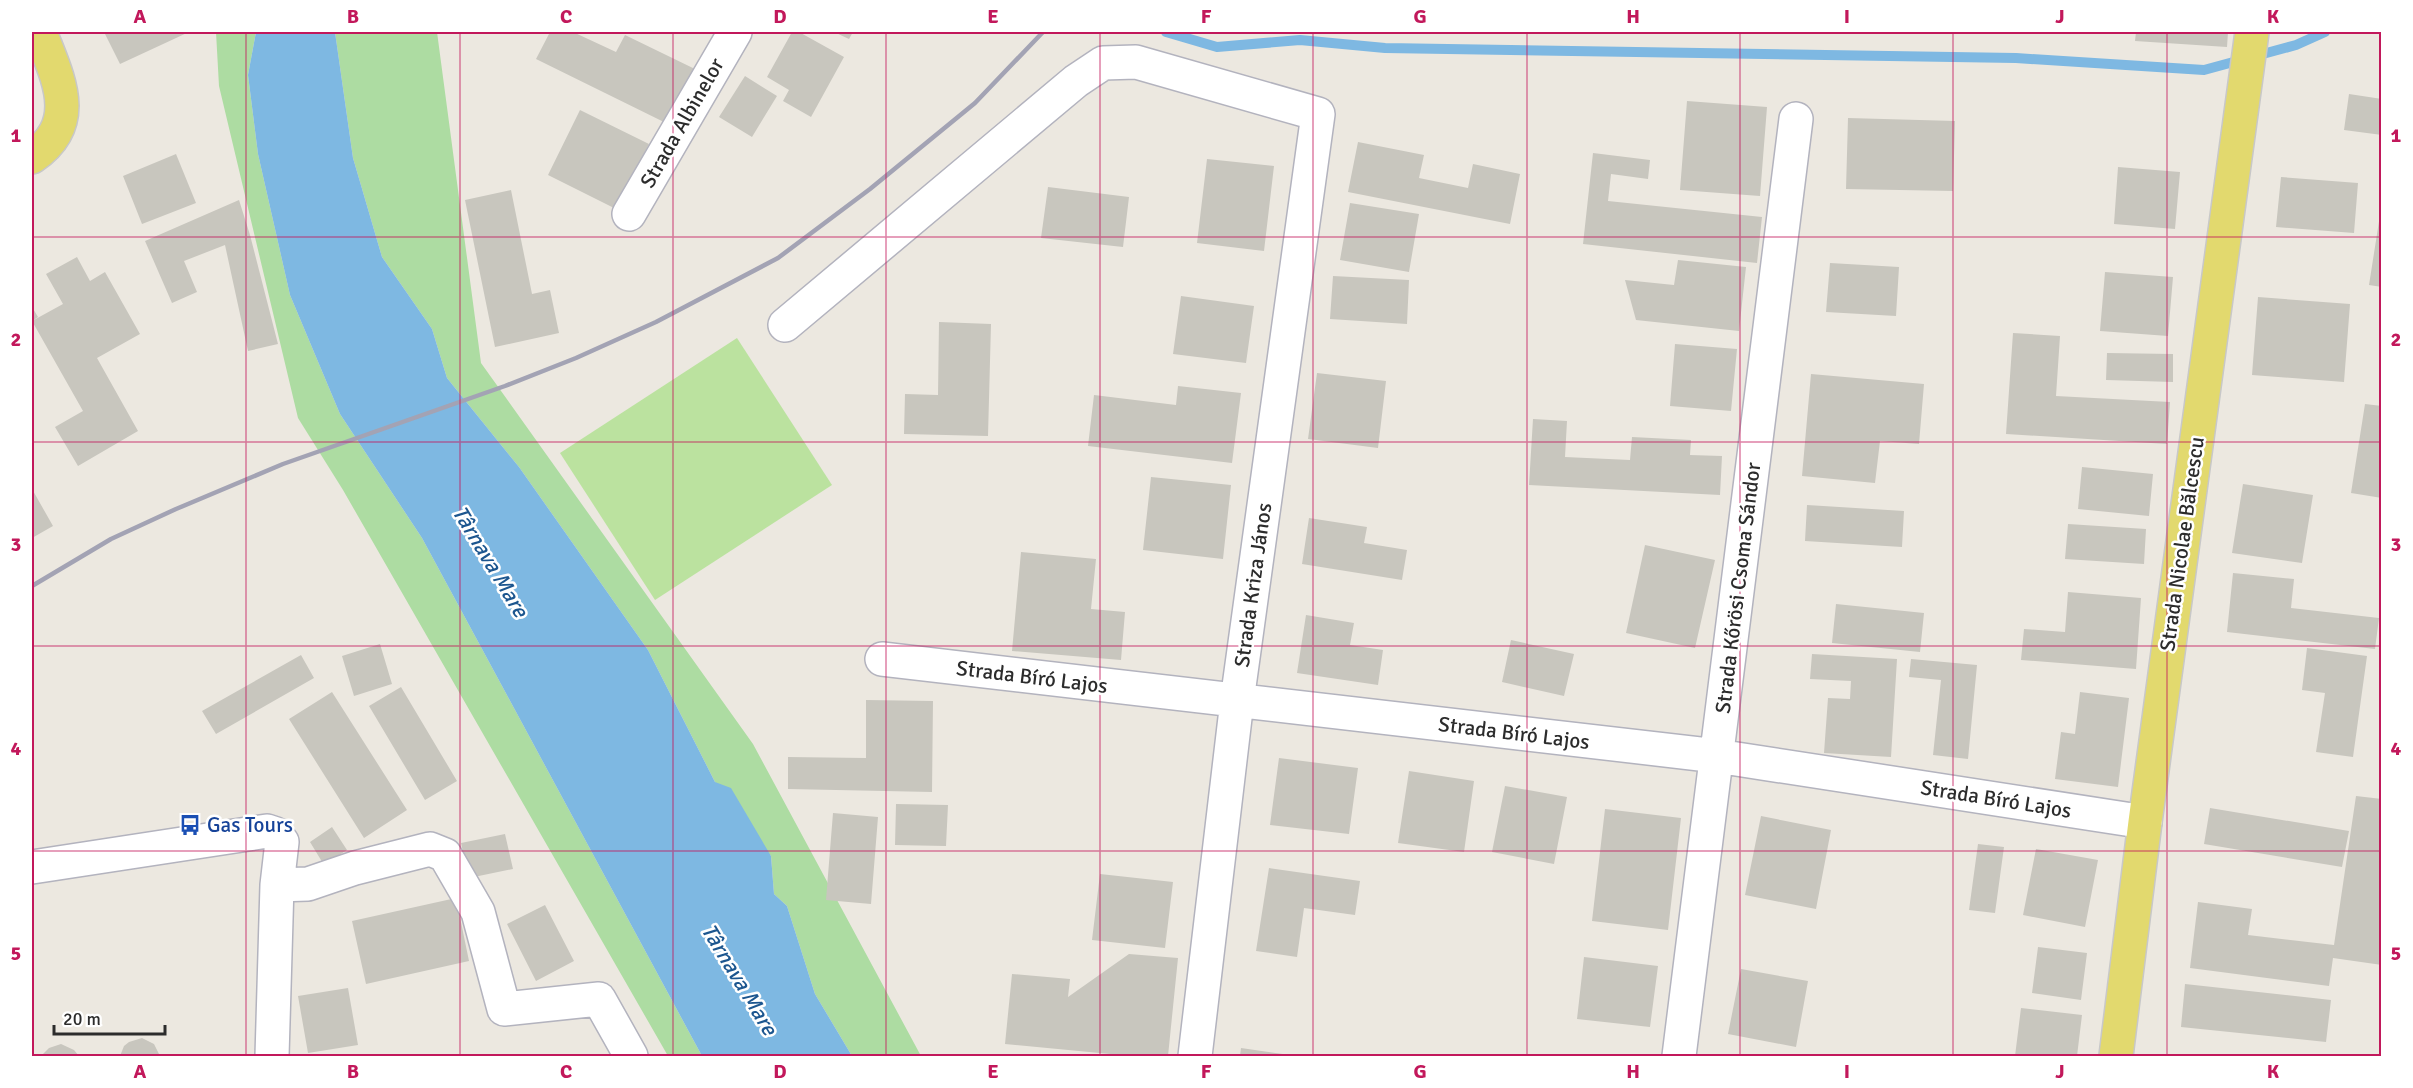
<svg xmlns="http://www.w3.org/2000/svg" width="2413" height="1088" font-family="Signika,sans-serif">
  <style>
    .green { fill: #addca2 }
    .pitch { fill: #bbe29f }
    .water { fill: #7eb8e2 }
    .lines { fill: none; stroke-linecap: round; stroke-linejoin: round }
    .stream { stroke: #7eb8e2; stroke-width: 10 }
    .building { fill: #c8c6be }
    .minor-casing { stroke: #b3b3be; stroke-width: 36 }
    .major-casing { stroke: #c8c8c8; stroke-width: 36 }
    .minor { stroke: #fff; stroke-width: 33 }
    .major { stroke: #e2d96e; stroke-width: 33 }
    .rail { stroke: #a3a3b4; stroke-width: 4.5 }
    .grid { fill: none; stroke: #c2185b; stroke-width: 1.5; stroke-opacity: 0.55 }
    .labels { text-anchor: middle; stroke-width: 5; stroke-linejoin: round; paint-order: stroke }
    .street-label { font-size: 21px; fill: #2c2c2c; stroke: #fff }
    .transit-label { font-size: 21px; fill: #164399; stroke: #fff; text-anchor: start }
    .water-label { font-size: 22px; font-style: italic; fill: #1c568f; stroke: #fff }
    .neatline { fill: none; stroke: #c2185b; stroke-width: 2 }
    .grid-label { font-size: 20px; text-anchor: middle; font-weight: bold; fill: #c2185b }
  </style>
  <rect width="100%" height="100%" fill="#ece8e0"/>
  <path class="green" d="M216 32H256L248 75 258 154 290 295 340 414 422 538 702 1056H668L343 490 298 418 219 86Z
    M335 32H437L481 363 753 744 921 1056H852L815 994 787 906 774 894 771 856 715 782 648 650 519 467 447 378 432 329 382 257 353 158Z"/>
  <path class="pitch" d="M737 338 832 485 655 600 560 453Z"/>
  <path class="water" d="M256 32H335L353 158 382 257 432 329 447 378 519 467 648 650 715 782 731 788 771 856 774 894 787 906 815 994 852 1056H702L422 538 340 414 290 295 258 154 248 75Z"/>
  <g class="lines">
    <path class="stream" d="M1166 32 1217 47 1300 40 1385 48 2016 58 2204 70 2296 45 2325 32"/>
  </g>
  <path class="building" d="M104 32H189L120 64Z
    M550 32H573L616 52 625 35 697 70 670 125 536 59Z
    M792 32H799L844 57 811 117 783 101 789 90 767 77Z
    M834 32H853L849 39Z
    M2136 32H2228L2227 47 2135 41Z
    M745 76 777 96 752 137 719 117Z
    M2349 94 2382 99V135L2344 130Z
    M1687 101 1767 107 1760 196 1680 190Z
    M580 110 649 144 616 209 548 175Z
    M1848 118 1955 121 1953 191 1846 189Z
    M1358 142 1424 155 1419 178 1468 188 1473 164 1520 174 1510 224 1348 192Z
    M1593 153 1650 160 1648 179 1611 174 1608 201 1762 217 1757 263 1583 244Z
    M176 154 196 203 142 224 123 176Z
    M1207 159 1274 166 1264 251 1197 243Z
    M2118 167 2180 172 2175 229 2114 224Z
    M2281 177 2358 183 2354 233 2276 227Z
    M1048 187 1129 197 1123 247 1041 238Z
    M511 190 532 294 550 290 559 333 495 347 465 200Z
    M239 200 250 235 278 344 248 351 225 245 184 261 197 292 172 303 145 241Z
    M1350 203 1419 214 1409 272 1340 260Z
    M2380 215H2382V287L2369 285Z
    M77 257 90 281 105 272 140 334 97 358 138 431 78 466 55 427 83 411 32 321 63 304 46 274Z
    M1678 260 1746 267 1739 331 1636 320 1625 280 1674 285Z
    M1830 263 1899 267 1896 316 1826 312Z
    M2105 272 2173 277 2168 336 2100 331Z
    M1333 276 1409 280 1407 324 1330 319Z
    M1181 296 1254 306 1246 363 1173 354Z
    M2258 297 2350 304 2344 382 2252 375Z
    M32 307 38 317 32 321Z
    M939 322 991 324 988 436 904 434 905 394 938 395Z
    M2013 333 2060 336 2056 396 2170 402 2167 444 2006 434Z
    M1675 344 1737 349 1731 411 1670 406Z
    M2107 353 2173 354V382L2106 380Z
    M1317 373 1386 381 1378 448 1308 439Z
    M1811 374 1924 384 1919 444 1880 441 1875 483 1802 476Z
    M1178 386 1241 393 1232 463 1088 446 1094 395 1176 405Z
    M2365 404 2382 406V498L2351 493Z
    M1533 419 1567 421 1565 457 1630 460 1632 437 1691 440 1690 455 1722 456 1720 495 1529 485Z
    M2082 467 2153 474 2149 516 2078 509Z
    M1151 477 1231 485 1223 559 1143 550Z
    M2243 484 2313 495 2302 563 2232 553Z
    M32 489 53 526 32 538Z
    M1807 505 1904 511 1902 547 1805 541Z
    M1309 518 1367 527 1364 543 1407 550 1402 580 1302 564Z
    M2068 524 2146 529 2144 564 2065 559Z
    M1645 545 1715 560 1695 648 1626 633Z
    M1021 552 1096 559 1091 609 1125 612 1121 660 1012 651Z
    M2233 573 2294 579 2291 608 2379 618 2375 649 2227 632Z
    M2068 592 2141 598 2136 669 2021 660 2024 629 2065 632Z
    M1836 604 1924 613 1920 652 1832 643Z
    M1306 615 1354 623 1350 645 1383 650 1378 685 1297 673Z
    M1511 640 1574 654 1564 696 1502 682Z
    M380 644 392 684 354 696 342 656Z
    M2307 648 2367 656 2353 757 2316 752 2325 693 2302 690Z
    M1812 654 1897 659 1891 757 1824 753 1828 698 1850 699 1851 681 1810 679Z
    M301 655 314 678 216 734 202 711Z
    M1911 659 1977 665 1968 759 1933 755 1941 680 1909 677Z
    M401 687 457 781 425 800 369 706Z
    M332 692 407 810 364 838 289 719Z
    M2080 692 2129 698 2118 787 2055 779 2061 732 2075 734Z
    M866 700 933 701 932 792 788 789V757L866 758Z
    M1279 758 1358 768 1349 834 1270 825Z
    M1409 771 1474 781 1464 852 1398 843Z
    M1505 786 1567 797 1554 864 1492 852Z
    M2356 796 2382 799V965L2333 958 2329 986 2190 968 2198 902 2252 909 2248 935 2334 945Z
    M896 804 948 805 946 846 895 845Z
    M2210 808 2349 831 2342 867 2204 844Z
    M1605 809 1681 818 1668 930 1592 921Z
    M833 813 878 817 871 904 826 900Z
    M1761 816 1831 830 1816 909 1745 895Z
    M332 827 347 850 324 865 310 842Z
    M505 834 513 869 469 878 461 843Z
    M1978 844 2004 847 1995 913 1969 910Z
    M2036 849 2098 860 2085 927 2023 915Z
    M1269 868 1360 881 1355 915 1304 908 1297 957 1256 951Z
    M1100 874 1173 882 1165 948 1092 940Z
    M456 898 469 961 366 984 352 921Z
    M545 905 574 961 536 981 507 924Z
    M2038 947 2087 953 2081 1000 2032 993Z
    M1129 954 1178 958 1168 1056H1131L1005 1044 1012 974 1070 979 1068 997Z
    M1584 957 1658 966 1650 1027 1577 1019Z
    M1741 969 1808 981 1796 1047 1728 1034Z
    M2185 984 2331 1000 2326 1042 2181 1027Z
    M348 988 358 1045 308 1053 298 996Z
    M2021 1008 2082 1015 2077 1056H2015Z
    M142 1038 154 1044 160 1056H120L124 1046 129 1042Z
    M61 1044 74 1050 79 1056H41L49 1048Z
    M1241 1048 1290 1055V1056H1240Z"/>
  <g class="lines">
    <defs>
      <path id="minor" d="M629 214 735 32
        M785 325 1076 81 1103 63 1136 62 1318 114 1237 701 1195 1056
        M882 659 1717 756 2145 822
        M32 867 267 831 276 834 282 842 277 885 272 1056
        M277 885 308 884 355 868 430 849 445 855 478 912 504 1009 599 999 631 1056
        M1679 1056 1796 119"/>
      <path id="major" d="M32 157C83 122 57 77 40 32
        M2116 1056 2145 822 2252 32"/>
    </defs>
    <use href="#minor" class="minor-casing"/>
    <use href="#major" class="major-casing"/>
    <use href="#minor" class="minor"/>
    <use href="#major" class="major"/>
    <path class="rail" d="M32 586 111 539 176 509 283 464 505 386 576 358 656 322 778 258 870 189 975 103 1043 32"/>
  </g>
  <path class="grid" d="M246 32V1056M460 32V1056M673 32V1056M886 32V1056M1100 32V1056M1313 32V1056M1527 32V1056M1740 32V1056M1953 32V1056M2167 32V1056M32 237H2382M32 442H2382M32 646H2382M32 851H2382"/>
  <defs>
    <symbol id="bus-bare" viewBox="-9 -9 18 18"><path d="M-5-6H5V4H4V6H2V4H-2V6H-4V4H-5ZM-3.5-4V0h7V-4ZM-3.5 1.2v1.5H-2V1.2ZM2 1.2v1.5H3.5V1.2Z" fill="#1a4fb4" stroke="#fff" stroke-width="2.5" paint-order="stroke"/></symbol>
  </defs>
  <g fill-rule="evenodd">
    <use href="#bus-bare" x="175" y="810" width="30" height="30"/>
  </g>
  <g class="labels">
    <g class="street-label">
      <text transform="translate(682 123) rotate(-60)" y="7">Strada Albinelor</text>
      <text transform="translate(2182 544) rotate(-82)" y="7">Strada Nicolae Bălcescu</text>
      <text transform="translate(1253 585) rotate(-82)" y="7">Strada Kriza János</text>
      <text transform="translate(1738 588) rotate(-83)" y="7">Strada Kőrösi Csoma Sándor</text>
      <text transform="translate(1032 677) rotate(7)" y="7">Strada Bíró Lajos</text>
      <text transform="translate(1514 733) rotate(7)" y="7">Strada Bíró Lajos</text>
      <text transform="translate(1996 799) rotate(9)" y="7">Strada Bíró Lajos</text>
    </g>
    <g class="transit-label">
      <text x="207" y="832">Gas Tours</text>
    </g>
    <g class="water-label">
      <text transform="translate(491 561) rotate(59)" y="8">Târnava Mare</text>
      <text transform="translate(740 979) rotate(59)" y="8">Târnava Mare</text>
    </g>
  </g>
  <rect width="2413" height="1088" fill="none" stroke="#ffffff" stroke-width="66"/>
  <path d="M54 1025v9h111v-9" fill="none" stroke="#2c2c2c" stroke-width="3"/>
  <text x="63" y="1025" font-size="18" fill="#2c2c2c" stroke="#ffffff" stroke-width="4.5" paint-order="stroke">20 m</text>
  <rect x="33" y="33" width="2347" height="1022" class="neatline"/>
  <g class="grid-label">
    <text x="140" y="23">A</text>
    <text x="353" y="23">B</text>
    <text x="566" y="23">C</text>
    <text x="780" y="23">D</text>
    <text x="993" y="23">E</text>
    <text x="1206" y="23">F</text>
    <text x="1420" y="23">G</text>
    <text x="1633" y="23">H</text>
    <text x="1847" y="23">I</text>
    <text x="2060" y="23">J</text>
    <text x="2273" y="23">K</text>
    <text x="16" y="142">1</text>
    <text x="2396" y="142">1</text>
    <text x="16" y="346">2</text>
    <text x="2396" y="346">2</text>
    <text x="16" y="551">3</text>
    <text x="2396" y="551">3</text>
    <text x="16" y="755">4</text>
    <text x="2396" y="755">4</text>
    <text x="16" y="960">5</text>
    <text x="2396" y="960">5</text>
    <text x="140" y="1078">A</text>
    <text x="353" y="1078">B</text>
    <text x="566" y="1078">C</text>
    <text x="780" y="1078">D</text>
    <text x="993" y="1078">E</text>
    <text x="1206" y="1078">F</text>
    <text x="1420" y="1078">G</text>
    <text x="1633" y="1078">H</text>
    <text x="1847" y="1078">I</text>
    <text x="2060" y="1078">J</text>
    <text x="2273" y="1078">K</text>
  </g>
</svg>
